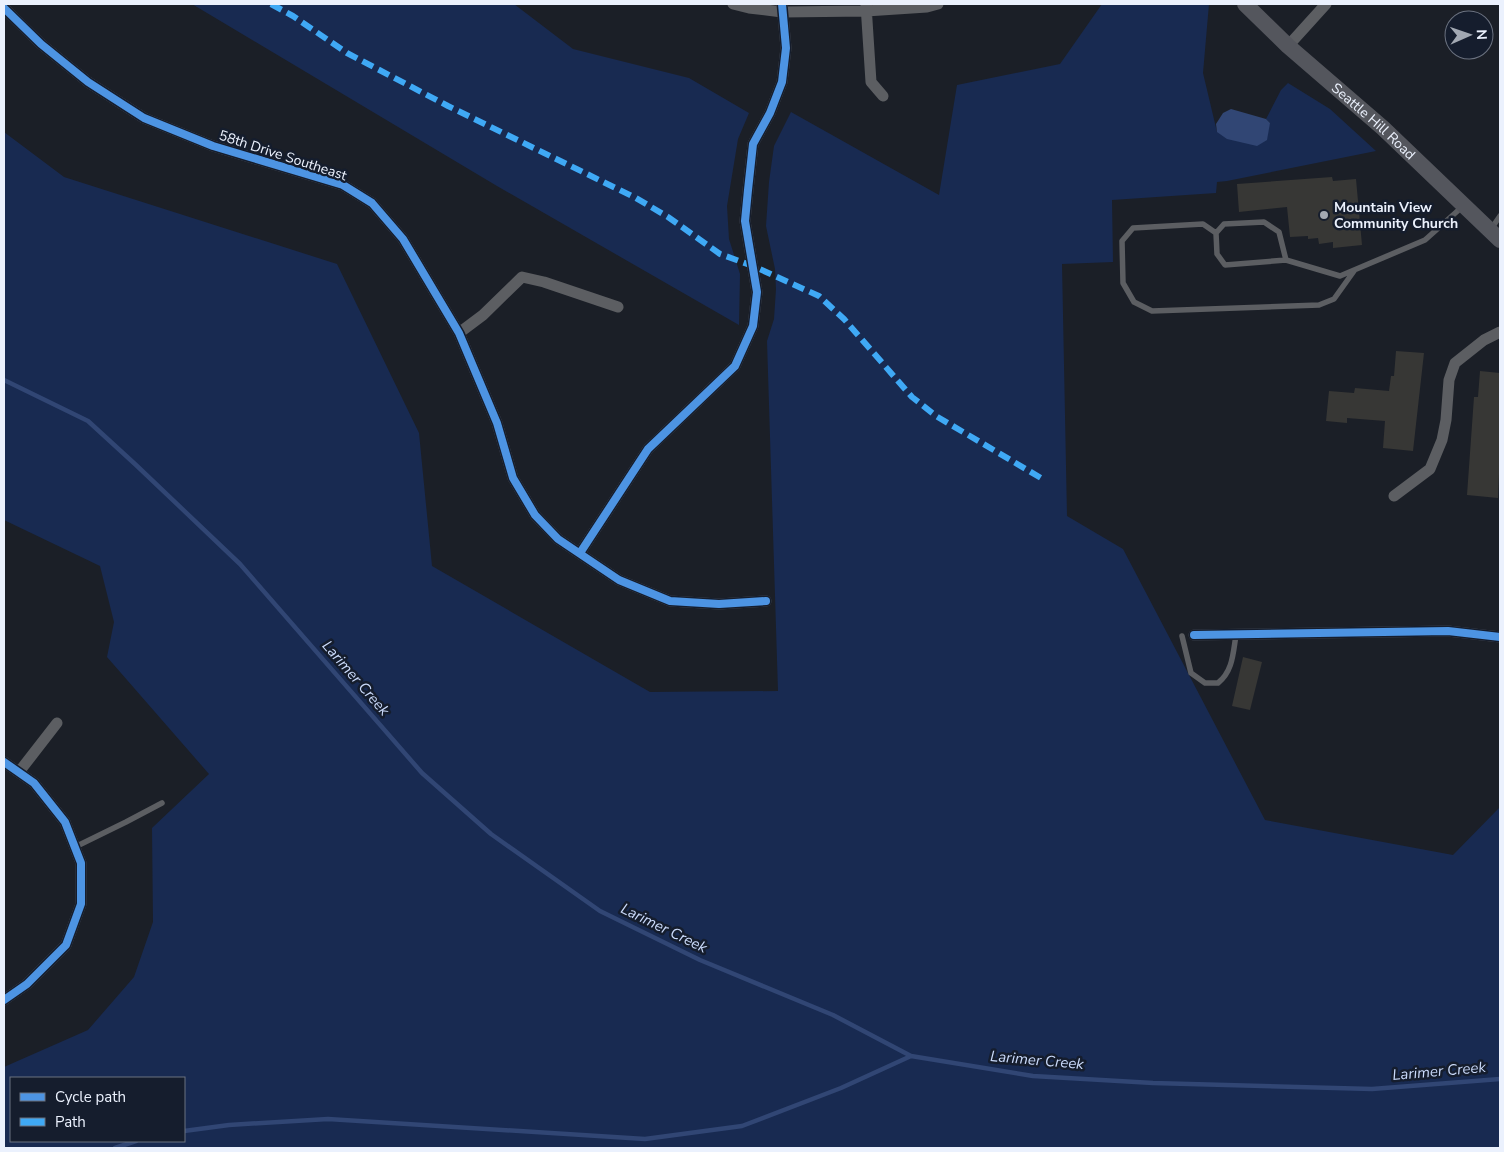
<svg xmlns="http://www.w3.org/2000/svg" width="1504" height="1152" font-family="'Nunito Sans',sans-serif">
  <style>
    .green { fill: #182a51; fill-rule: evenodd }
    .water { fill: #314674 }
    .lines { fill: none; stroke-linecap: round; stroke-linejoin: round }
    .stream { stroke: #314674; stroke-width: 4.5 }
    .building { fill: #373735 }
    .service { stroke: #5c5e62; stroke-width: 5.5 }
    .minor { stroke: #5c5e62; stroke-width: 11 }
    .secondary { stroke: #54565d; stroke-width: 16 }
    .quiet { stroke: #3fa9f5; stroke-width: 6; stroke-dasharray: 12 6; stroke-linecap: butt }
    .cycleway-casing { stroke: #151d2d; stroke-width: 11 }
    .cycleway { stroke: #4d94e3; stroke-width: 8 }
    .poi-dot { fill: #a2a8b2; stroke: #151d2d; stroke-width: 2 }
    .labels { text-anchor: middle; stroke-width: 5; stroke-linejoin: round; paint-order: stroke }
    .street-label { font-size: 14px; fill: #ebf1fd; stroke: #151d2d }
    .poi-label { font-size: 14px; font-weight: bold; fill: #ebf1fd; stroke: #151d2d; text-anchor: start }
    .water-label { font-size: 15px; font-style: italic; fill: #cadafa; stroke: #151d2d }
  </style>
  <rect width="100%" height="100%" fill="#1b1f27"/>
  <path class="green" d="M192 4H514L573 49 689 78 749 113 738 139 727 206 729 239 740 274 739 325 497 186Z
    M1102 4H1209L1203 73 1217 132 1270 123 1266 119 1281 90 1288 83 1330 109 1376 151 1227 181 1217 182 1216 193 1112 200 1113 262 1062 264 1067 516 1123 549 1265 820 1453 855 1500 807V1148H4V1067L88 1030 134 977 153 922 152 828 209 774 107 657 114 622 100 566 4 520V132L64 177 337 264 419 433 432 566 650 692 778 691 767 341 774 319 776 289 775 269 766 226 769 182 774 146 791 112 939 195 957 85 1060 64ZM11 1078H184V1141H11Z"/>
  <path class="water" d="M1231 109 1266 119 1270 123 1267 140 1257 146 1227 139 1217 132 1216 124 1223 113Z"/>
  <g class="lines">
    <path class="stream" d="M4 380 88 421 136 465 240 564 422 773 491 834 600 911 700 960 833 1015 911 1056 1033 1076 1153 1083 1372 1089 1500 1079
      M184 1131 229 1125 328 1119 645 1139 742 1126 841 1088 911 1056
      M115 1148 136 1141"/>
  </g>
  <path class="building" d="M1332 177 1333 181 1356 179 1362 245 1333 248V242L1319 244 1318 238 1308 239V236L1290 237 1287 207 1239 212 1237 184Z
    M1396 351 1424 353 1413 451 1383 448 1385 421 1347 418V423L1326 421 1329 391 1354 393 1355 388 1389 391 1391 376H1394Z
    M1480 371 1500 373V450L1498 498 1467 495 1474 397H1478Z
    M1243 657 1262 662 1250 710 1232 706Z"/>
  <g class="lines">
    <path class="service" d="M1491 229 1500 216
      M1216 233 1203 224 1133 228 1122 241 1123 283 1134 302 1152 311 1319 305 1334 299 1354 271
      M1286 260 1279 232 1264 222 1224 224 1216 233 1217 254 1225 265 1286 260 1340 276 1425 240 1462 207
      M1182 636 1191 673 1205 683H1218C1233 671 1233 653 1236 635
      M75 847 126 822 162 803"/>
    <path class="minor" d="M733 4 749 8 782 12 866 11 927 7 938 4
      M866 5 871 82 883 96
      M4 8 41 44 88 82 144 118 213 146 343 185 372 203 403 239 459 333 497 423 513 478 535 515 558 539 619 580 670 601 719 604 766 601
      M1288 46 1326 4
      M459 333 483 315 522 277 544 282 618 307
      M1394 496 1430 469 1442 440 1446 420 1449 380 1455 363 1484 340 1500 332
      M580 553 648 449 735 366 753 326 757 292 745 221 748 190 753 144 770 113 782 82 786 48 782 4
      M1194 635 1448 631 1500 637
      M4 762 34 783 65 822 81 863V904L66 945 27 984 4 1000
      M19 772 57 723"/>
    <path class="secondary" id="s1" d="M1245 4 1288 46 1383 128 1500 240"/>
    <path class="quiet" d="M271 4 293 16 347 53 448 106 636 198 668 217 720 254 753 266 819 296 844 319 912 397 936 416 1041 478"/>
    <defs>
      <path id="cycleway" d="M4 8 41 44 88 82 144 118 213 146 343 185 372 203 403 239 459 333 497 423 513 478 535 515 558 539 619 580 670 601 719 604 766 601
        M580 553 648 449 735 366 753 326 757 292 745 221 748 190 753 144 770 113 782 82 786 48 782 4
        M1194 635 1448 631 1500 637
        M4 762 34 783 65 822 81 863V904L66 945 27 984 4 1000"/>
    </defs>
    <use href="#cycleway" class="cycleway-casing"/>
    <use href="#cycleway" class="cycleway"/>
  </g>
  <circle class="poi-dot" cx="1324" cy="215" r="5"/>
  <g class="labels">
    <g class="street-label">
      <text dy="5" stroke="none"><textPath href="#s1" startOffset="174">Seattle Hill Road</textPath></text>
      <text transform="translate(283 155) rotate(18)" y="5">58th Drive Southeast</text>
    </g>
    <g class="poi-label">
      <text x="1334" y="212">Mountain View<tspan x="1334" dy="16">Community Church</tspan></text>
    </g>
    <g class="water-label">
      <text transform="translate(356 678) rotate(49)" y="5">Larimer Creek</text>
      <text transform="translate(664 928) rotate(26)" y="5">Larimer Creek</text>
      <text transform="translate(1037 1060) rotate(5)" y="5">Larimer Creek</text>
      <text transform="translate(1439 1071) rotate(-5)" y="5">Larimer Creek</text>
    </g>
  </g>
  <rect width="1504" height="1152" fill="none" stroke="#ebf1fd" stroke-width="10"/>
  <rect x="10" y="1077" width="175" height="65" fill="#151d2d" stroke="#6b7280"/>
  <rect x="20" y="1093" width="25" height="8" fill="#4d94e3" stroke="#6b7280"/>
  <text x="55" y="1102" font-size="15" fill="#ebf1fd">Cycle path</text>
  <rect x="20" y="1118" width="25" height="8" fill="#3fa9f5" stroke="#6b7280"/>
  <text x="55" y="1127" font-size="15" fill="#ebf1fd">Path</text>
  <g transform="translate(1469 35) rotate(88)"><circle r="24" fill="#151d2d" stroke="#6b7280"/>
  <path d="M0-4L9 19L0 12L-9 19Z" fill="#a2a8b2"/>
  <text y="-8" font-size="14" font-weight="bold" text-anchor="middle" fill="#ebf1fd">N</text>
  </g>
</svg>
